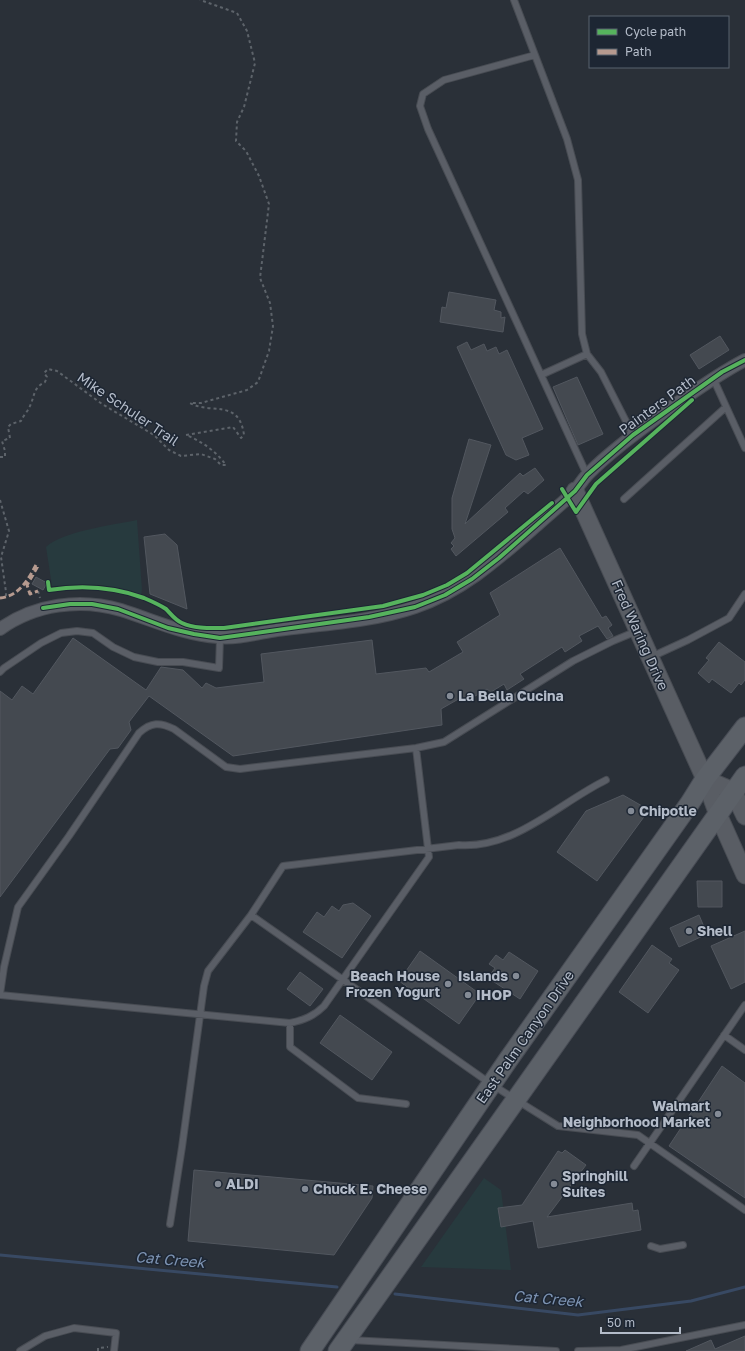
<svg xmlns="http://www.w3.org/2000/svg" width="745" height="1351" font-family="'Golos Text',sans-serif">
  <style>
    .green { fill: #273a3e }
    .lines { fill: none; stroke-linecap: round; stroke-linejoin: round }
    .stream { stroke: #384963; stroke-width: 3 }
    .building { fill: #444950; stroke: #52575f }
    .lane-casing { stroke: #484c53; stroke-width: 8 }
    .street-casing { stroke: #484c53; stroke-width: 14 }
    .secondary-casing { stroke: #484c53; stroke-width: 19 }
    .primary-casing { stroke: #484c55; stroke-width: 21 }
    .path { stroke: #5d636a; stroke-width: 2; stroke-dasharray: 3 3; stroke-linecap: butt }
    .lane { stroke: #5a5e66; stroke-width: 6 }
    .street { stroke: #5a5e66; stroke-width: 12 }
    .secondary { stroke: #595d64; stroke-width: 17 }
    .primary { stroke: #5c6168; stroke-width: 19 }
    .quiet { stroke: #b69a8f; stroke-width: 3; stroke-dasharray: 6 3; stroke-linecap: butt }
    .cycleway-casing { stroke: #1d2633; stroke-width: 6 }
    .cycleway { stroke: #56b35d; stroke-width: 4 }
    .poi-dot { fill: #848b96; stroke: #1d2633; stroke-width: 1.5 }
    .labels { text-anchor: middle; stroke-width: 3; stroke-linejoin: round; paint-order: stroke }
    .street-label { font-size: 14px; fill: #b4bcc9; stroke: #1d2633 }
    .poi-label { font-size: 14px; font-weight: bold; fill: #b4bcc9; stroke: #1d2633; text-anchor: start }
    .water-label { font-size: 15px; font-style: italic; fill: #7c92b1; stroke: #1d2633 }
  </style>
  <rect width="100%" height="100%" fill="#2a3038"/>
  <path class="green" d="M137 520 142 590 141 595 101 585 52 586 46 547C63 531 113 525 137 520Z
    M484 1178 501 1190 511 1270 421 1267Z"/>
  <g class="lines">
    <path class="stream" d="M0 1255 337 1287
      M395 1294 578 1315 691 1301 745 1287"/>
  </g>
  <path class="building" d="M449 292 496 300 494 310 501 312V318L505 317 503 332 440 322 442 307 446 308Z
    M720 336 729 350 699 369 690 355Z
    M467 342 471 350 484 344 487 351 496 347 499 354 507 350 543 429 522 438 529 455 516 460 506 455 457 347Z
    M577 377 603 434 578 445 553 387Z
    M469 439 491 445 465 524 520 473 523 476 535 468 544 480 528 494 524 491 505 508 508 512 456 556 451 549 454 546 451 543 455 538 452 529V498Z
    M165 534 177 545 187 609 150 594 144 537Z
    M560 548 602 618 606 616 612 625 608 628 613 636 607 639 598 626 579 636 582 641 565 652 562 647 520 674 524 679 507 690 504 684 491 692 487 689 465 702 462 697 441 709 442 725 233 756 149 696 129 722 131 730 118 748 110 749 0 897V691L12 700 22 686 33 694 73 638 146 690 161 667 183 670 202 688 206 683 216 688 264 682 261 654 372 640 376 674 426 668 429 672 463 652 457 642 500 615 490 593Z
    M36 577 47 583 43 590 32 584Z
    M719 642 745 662V680L741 685 739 683 731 693 712 679 709 683 698 673 709 660 706 658Z
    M623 795 649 810 597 881 557 852 586 811Z
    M697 881H722V907H698Z
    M353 903 371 916 342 958 303 932 317 912 324 917 332 906 339 911 343 905Z
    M699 915 707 934 679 947 670 928Z
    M745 931V982L731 989 711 946Z
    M652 945 672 959 669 963 679 970 648 1013 619 992Z
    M420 951 480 994 459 1024 399 981Z
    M509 952 538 971 520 999 488 978 495 968 489 964 496 955 503 960Z
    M300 972 323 989 310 1006 287 989Z
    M340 1015 392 1052 372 1080 320 1043Z
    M722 1066 745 1083V1198L669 1146Z
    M565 1150 586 1165 547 1217 632 1203 633 1211 638 1210 641 1230 538 1248 533 1221 501 1227 498 1208 522 1205 558 1151 562 1153Z
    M194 1170 373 1186 372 1198 334 1255 188 1241Z
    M745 1336V1351H686L711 1340 715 1349Z"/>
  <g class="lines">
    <defs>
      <path id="lane" d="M514 0 567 139 578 180 582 334 587 354
        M535 55 444 80 423 94 420 106 428 129 541 375
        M713 378 745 448
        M587 475 541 375 587 354 601 372 633 435
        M624 499 726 407
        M651 657 688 640 729 618 745 594
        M0 672 4 668 41 643 61 633 77 631 93 633 113 647 134 657 158 662H183L219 668 220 638
        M251 915 491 1084 558 1126 638 1135 745 1210
        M0 994 4 967 18 907 69 836 139 733C151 722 160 722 174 729L226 767 240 769 416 748 444 742 573 661 613 641 637 631
        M0 995 290 1023C304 1020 314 1016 324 1006L429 857 416 748
        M290 1023V1047L358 1098 406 1104
        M724 1035 745 1050
        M634 1166 745 1005
        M170 1224 182 1147 204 986 208 971 251 915 283 866 459 845C515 849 559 803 606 780
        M651 1246 660 1249 683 1245
        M350 1340 556 1351
        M20 1351 45 1336 74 1328 116 1333 114 1351
        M578 1351 621 1350 745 1325"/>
      <path id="street" d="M0 629C35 604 80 598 121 610 153 620 184 635 218 637 237 639 258 633 277 630 322 624 371 622 415 607 463 591 499 558 537 525 549 514 563 503 575 491 579 486 583 479 588 474 613 449 642 429 670 408 695 391 718 374 745 360"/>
      <path id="secondary" d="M575 491 705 779 717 812 745 875
        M705 779 733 791 745 816"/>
      <path id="primary" d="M310 1351 508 1060 690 803 705 779 745 727
        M338 1351 745 776"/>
    </defs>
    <use href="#lane" class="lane-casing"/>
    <use href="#street" class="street-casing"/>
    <use href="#secondary" class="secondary-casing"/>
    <use href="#primary" class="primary-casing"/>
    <path class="path" d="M0 457H5V451L2 441 10 438 8 427 11 424 21 421C23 416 28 411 30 406 35 395 33 388 45 382L47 377 44 373 48 369 57 371 102 404 154 435 169 450 181 456 201 454 215 459 221 465H226C216 451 201 441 186 435L233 427 241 438 244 435C239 398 211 415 190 403H201L247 390 258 382 269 351 273 326 270 303 260 278 269 204 259 176 246 151 236 141 237 122 244 107 255 63 247 31 237 13 200 0
      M0 500 9 531 1 557 6 592V598
      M38 591 40 598
      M98 1351V1348L108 1347"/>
    <use href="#lane" class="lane"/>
    <use href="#street" class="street"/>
    <use href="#secondary" class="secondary"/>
    <use href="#primary" class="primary"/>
    <path class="quiet" d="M0 598C19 596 28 580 36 565L38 566 27 585 30 594 38 591"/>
    <defs>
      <path id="cycleway" d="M562 489 576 512 596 484 692 400
        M48 582 49 590C81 585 114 587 144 598 151 601 160 605 166 609 171 614 175 620 182 623 195 629 211 628 224 628L383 606 423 595 447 585 467 573 552 503
        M43 608 70 604H92L118 609 168 628 194 634 220 638 369 617 415 607 445 595 472 579 499 558 575 491 587 475 633 435 722 372 745 360"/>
    </defs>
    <use href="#cycleway" class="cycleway-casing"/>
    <use href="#cycleway" class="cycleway"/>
  </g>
  <g class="poi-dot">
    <circle cx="450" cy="696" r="4"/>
    <circle cx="631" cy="811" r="4"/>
    <circle cx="689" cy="931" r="4"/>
    <circle cx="516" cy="976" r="4"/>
    <circle cx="448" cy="984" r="4"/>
    <circle cx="468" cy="995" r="4"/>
    <circle cx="718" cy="1114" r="4"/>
    <circle cx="218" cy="1184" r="4"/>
    <circle cx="554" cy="1184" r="4"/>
    <circle cx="305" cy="1189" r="4"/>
  </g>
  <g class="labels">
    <g class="street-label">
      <text transform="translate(657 405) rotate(-36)" y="5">Painters Path</text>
      <text transform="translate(128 409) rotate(34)" y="5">Mike Schuler Trail</text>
      <text transform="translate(640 635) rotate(66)" y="5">Fred Waring Drive</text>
      <text transform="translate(525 1037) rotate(-55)" y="5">East Palm Canyon Drive</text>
    </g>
    <g class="poi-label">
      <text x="458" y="701">La Bella Cucina</text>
      <text x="639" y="816">Chipotle</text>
      <text x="697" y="936">Shell</text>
      <text x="440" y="981" text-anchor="end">Beach House<tspan x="440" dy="16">Frozen Yogurt</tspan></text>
      <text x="508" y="981" text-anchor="end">Islands</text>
      <text x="476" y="1000">IHOP</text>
      <text x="710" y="1111" text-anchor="end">Walmart<tspan x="710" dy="16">Neighborhood Market</tspan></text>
      <text x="562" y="1181">Springhill<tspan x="562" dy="16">Suites</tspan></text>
      <text x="226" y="1189">ALDI</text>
      <text x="313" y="1194">Chuck E. Cheese</text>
    </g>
    <g class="water-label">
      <text transform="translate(170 1260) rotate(5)" y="5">Cat Creek</text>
      <text transform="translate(548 1299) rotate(5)" y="5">Cat Creek</text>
    </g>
  </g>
  <rect x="589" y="16" width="140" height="52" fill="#1d2633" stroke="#59626f"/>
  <rect x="597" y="29" width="20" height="6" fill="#56b35d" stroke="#59626f"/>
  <text x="625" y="36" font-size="12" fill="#b4bcc9">Cycle path</text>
  <rect x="597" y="49" width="20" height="6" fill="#b69a8f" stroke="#59626f"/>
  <text x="625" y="56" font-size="12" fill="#b4bcc9">Path</text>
  <path d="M601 1327v6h79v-6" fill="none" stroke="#b4bcc9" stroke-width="2"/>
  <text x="607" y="1327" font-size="12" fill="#b4bcc9" stroke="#1d2633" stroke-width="3" paint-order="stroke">50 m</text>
</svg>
